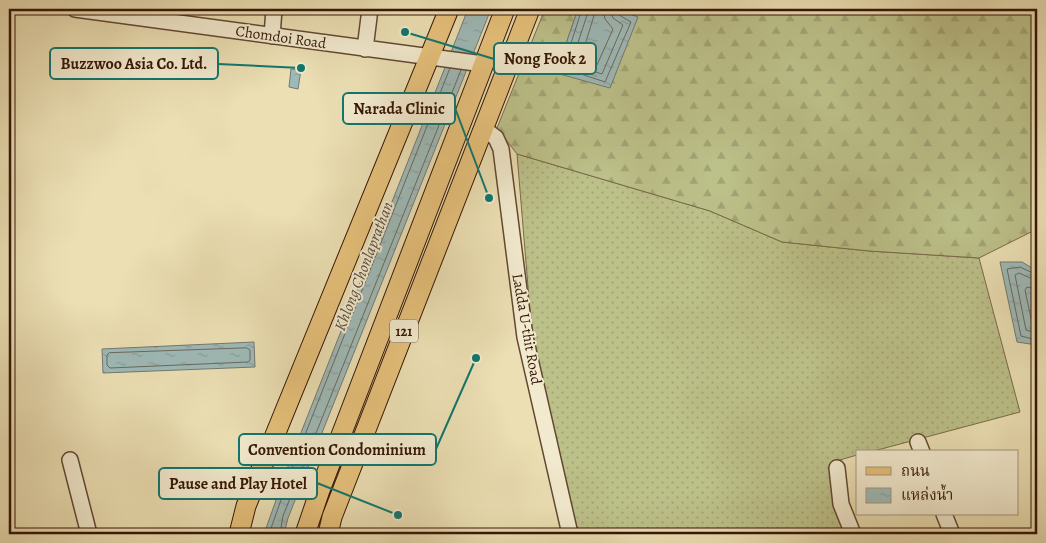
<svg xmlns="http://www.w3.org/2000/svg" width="1046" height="543" font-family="Alegreya,'Noto Serif Thai',serif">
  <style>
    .grass { fill: url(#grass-dots); stroke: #786b48 }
    .forest { fill: url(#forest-firs); stroke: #786b48 }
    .water { fill: url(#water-ripples); stroke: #747871 }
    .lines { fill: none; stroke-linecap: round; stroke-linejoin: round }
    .shore { stroke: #6a685f; stroke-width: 1 }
    .minor-casing { stroke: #624831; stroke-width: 18 }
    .major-casing { stroke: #351606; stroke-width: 21 }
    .minor { stroke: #f2eace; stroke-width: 15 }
    .major { stroke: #e6c07a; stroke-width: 19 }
    .labels { text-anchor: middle; stroke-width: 4; stroke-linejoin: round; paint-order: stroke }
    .shield { fill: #f2eace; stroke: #6e5642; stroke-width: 1 }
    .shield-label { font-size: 14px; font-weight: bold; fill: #351606 }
    .street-label { font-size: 15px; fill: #351606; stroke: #f2eace }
    .water-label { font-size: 16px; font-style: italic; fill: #5a4f44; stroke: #f2eace }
    .leader { fill: none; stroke: #0f766e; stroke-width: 2 }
    .callout-dot { fill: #0f766e; stroke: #f2eace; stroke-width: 2 }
    .callout { fill: #f2eace; stroke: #0f766e; stroke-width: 2 }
    .callout-label { font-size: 16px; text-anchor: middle; font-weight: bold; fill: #351606 }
  </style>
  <defs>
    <pattern id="grass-dots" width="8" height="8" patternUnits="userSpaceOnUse" patternTransform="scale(1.25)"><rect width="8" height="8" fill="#bcc089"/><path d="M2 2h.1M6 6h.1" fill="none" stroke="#a2a475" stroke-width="1.8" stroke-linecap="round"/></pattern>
    <pattern id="forest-firs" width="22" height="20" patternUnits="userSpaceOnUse" patternTransform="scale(1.25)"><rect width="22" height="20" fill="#bcc089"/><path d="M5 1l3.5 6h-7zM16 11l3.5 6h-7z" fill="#a2a475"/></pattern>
    <pattern id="water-ripples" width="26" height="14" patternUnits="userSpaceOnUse" patternTransform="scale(1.25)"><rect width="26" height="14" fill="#9ebab8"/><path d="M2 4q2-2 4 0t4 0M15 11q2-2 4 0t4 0" fill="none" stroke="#899f9d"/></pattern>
  </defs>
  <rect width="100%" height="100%" fill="#ebdfb3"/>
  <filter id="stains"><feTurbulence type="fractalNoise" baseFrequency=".004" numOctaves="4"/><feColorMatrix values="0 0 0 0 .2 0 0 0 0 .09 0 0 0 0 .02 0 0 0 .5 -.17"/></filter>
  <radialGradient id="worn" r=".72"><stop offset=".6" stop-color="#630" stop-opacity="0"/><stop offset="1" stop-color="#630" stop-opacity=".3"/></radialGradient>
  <path class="grass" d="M517 154 710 211 782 242 869 251 979 258 1020 412 870 452H857V455L833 462 846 534H576L533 347Z"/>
  <path class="forest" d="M545 9H578L556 73 638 18 616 9H1037V229L979 258 869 251 782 242 710 211 517 154 497 128Z"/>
  <path class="water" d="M468 9H491L288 518 284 534H264L291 458Z
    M578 9H616L638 17 610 88 556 73Z
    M291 69 301 70 298 89 289 87Z
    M1000 262H1022L1037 271V345L1017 342Z
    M254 342 255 367 103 373 102 349Z"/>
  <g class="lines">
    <path class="shore" d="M582 9 563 68 605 82 631 22 619 15 617 9
      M589 9 571 64 602 74 623 25 613 18 610 9
      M596 9 581 58 597 65 613 29 605 19 603 9
      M1037 275 1020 267 1007 269 1021 336 1037 340
      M1037 281 1019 273 1015 275 1026 330 1037 333
      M1037 289 1027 287 1025 290 1032 323 1037 325
      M247 348 250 350V360L248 362 110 368 107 365V355L109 353Z
      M269 534 295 460 450 68
      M280 534 283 516 461 70"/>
    <defs>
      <path id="minor" d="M75 9 483 64
        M272 36 274 9
        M365 49 370 9
        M483 128 496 138 501 149 525 337 570 534
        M918 442 922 452
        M70 460 89 534
        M837 468 841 504 853 534
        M944 514 952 534"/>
      <path id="major" d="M239 534 246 506 449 9
        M305 534 320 490 505 9
        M328 534 332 517 530 9"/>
    </defs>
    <use href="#minor" class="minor-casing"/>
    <use href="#major" class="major-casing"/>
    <use href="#minor" class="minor"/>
    <use href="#major" class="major"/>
  </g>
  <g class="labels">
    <rect class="shield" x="390" y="319.5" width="28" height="23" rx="4"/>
    <g class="shield-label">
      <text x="404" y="336">121</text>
    </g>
    <g class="street-label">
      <text transform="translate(281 37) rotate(8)" y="5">Chomdoi Road</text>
      <text transform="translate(527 329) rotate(80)" y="5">Ladda U-thit Road</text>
    </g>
    <g class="water-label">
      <text transform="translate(363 266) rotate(-69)" y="6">Khlong Chonlaprathan</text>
    </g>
  </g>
  <path class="leader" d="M405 32L494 59M301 68L218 64M489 198L455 108M476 358L436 449M398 515L317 483"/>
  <g class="callout-dot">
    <circle cx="405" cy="32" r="5"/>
    <circle cx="301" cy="68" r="5"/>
    <circle cx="489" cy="198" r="5"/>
    <circle cx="476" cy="358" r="5"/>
    <circle cx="398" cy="515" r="5"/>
  </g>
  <g class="callout">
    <rect x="494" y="43" width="102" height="31" rx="5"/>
    <rect x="50" y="48" width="168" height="31" rx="5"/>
    <rect x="343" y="93" width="112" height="31" rx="5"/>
    <rect x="239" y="434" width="197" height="31" rx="5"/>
    <rect x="159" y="468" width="158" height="31" rx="5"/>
  </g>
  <g class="callout-label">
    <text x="545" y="64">Nong Fook 2</text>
    <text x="134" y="69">Buzzwoo Asia Co. Ltd.</text>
    <text x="399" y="114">Narada Clinic</text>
    <text x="337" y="455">Convention Condominium</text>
    <text x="238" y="489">Pause and Play Hotel</text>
  </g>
  <rect width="1046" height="543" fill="none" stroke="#ebdfb3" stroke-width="30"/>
  <rect x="10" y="10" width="1026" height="523" fill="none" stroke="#351606" stroke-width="2.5"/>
  <rect x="15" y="15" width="1016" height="513" fill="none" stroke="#351606"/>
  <rect x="856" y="450" width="162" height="65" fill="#f2eace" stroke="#a6957e"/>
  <rect x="866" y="467" width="25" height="8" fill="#e6c07a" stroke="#a6957e"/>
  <text x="901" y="476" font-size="15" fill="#351606">ถนน</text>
  <rect x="866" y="488" width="25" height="15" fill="url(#water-ripples)" stroke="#a6957e"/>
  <text x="901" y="500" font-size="15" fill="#351606">แหล่งน้ำ</text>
  <rect width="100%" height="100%" filter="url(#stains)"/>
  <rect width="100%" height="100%" fill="url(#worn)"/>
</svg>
